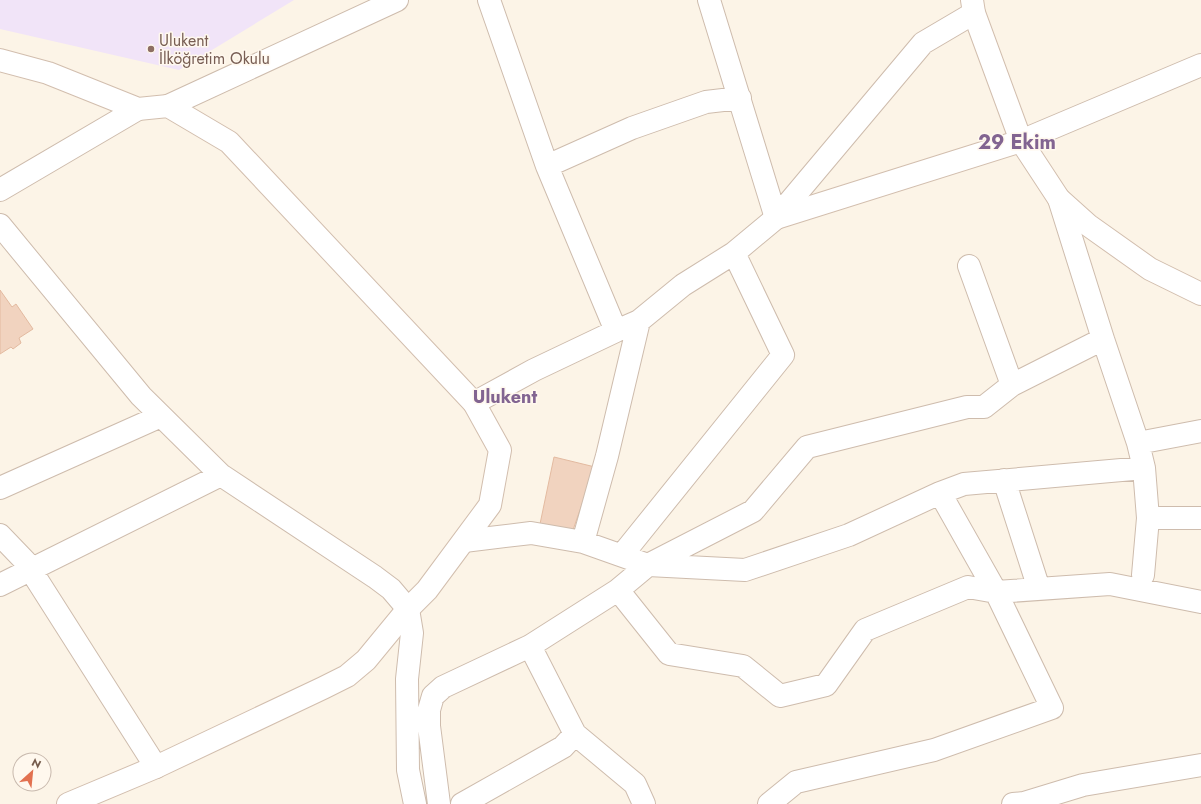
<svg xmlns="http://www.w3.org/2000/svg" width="1201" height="804" font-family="Jost,sans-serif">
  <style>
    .education { fill: #f1e4f8 }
    .building { fill: #f1d3bf; stroke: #e3baa0 }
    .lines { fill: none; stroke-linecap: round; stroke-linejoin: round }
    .street-casing { stroke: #cebcad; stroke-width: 24 }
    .secondary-casing { stroke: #d2beae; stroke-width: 24 }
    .street { stroke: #fff; stroke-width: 22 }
    .secondary { stroke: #fff; stroke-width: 22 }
    .education-dot { fill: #8d6e63; stroke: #fff8ee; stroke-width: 1.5 }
    .labels { text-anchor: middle; stroke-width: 3; stroke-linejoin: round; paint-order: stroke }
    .education-label { font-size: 16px; fill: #785e54; stroke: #fff8ee; text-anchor: start }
    .quarter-label { font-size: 18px; font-weight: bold; fill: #826491; stroke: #fff8ee }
    .district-label { font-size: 20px; font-weight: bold; fill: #826491; stroke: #fff8ee }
  </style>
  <rect width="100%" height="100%" fill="#fcf4e7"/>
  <path class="education" d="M0 0H294L179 70 0 29Z"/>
  <path class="building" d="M0 290 12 307 16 304 33 329 19 338 21 343 13 349 11 347 0 354Z
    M554 457 595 467 573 530 540 524Z"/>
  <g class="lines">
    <defs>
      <path id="street" d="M489 0 547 166 616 331
        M709 0 776 218
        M168 106 397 0
        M1021 141 1201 65
        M547 166 632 128 706 102 740 98
        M0 190 138 109
        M1059 199 1103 339 1138 443 1144 468 1148 518 1143 575
        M0 225 141 396 221 475 375 577 391 589 408 609 412 633 407 679 408 770 415 804
        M969 266 1012 385
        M474 403 534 370 616 331 639 321 683 285 734 253 776 218 923 43 974 13
        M1138 443 1201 431
        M1004 480 1039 589
        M0 488 161 416
        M1148 518H1201
        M0 535 25 561 156 767
        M464 541 531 533 583 542 648 565 753 511 807 447 967 407H984L1012 385 1103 339
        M583 542 607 456 639 321
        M622 555 783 355 734 253
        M0 585 221 475
        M618 590 669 654 743 666 780 696 826 685 865 630 968 587 996 592 1110 584 1201 602
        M530 646 575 734 635 784 644 804
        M439 804 429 726V710L433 696 443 687 530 646 618 590 648 565 745 570 849 535 940 493 964 484 1144 468
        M462 804 563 747 575 734
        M769 804 796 782 934 750 1052 708 996 592 940 493
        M1013 804 1024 803 1083 785 1201 765"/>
      <path id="secondary" d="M972 0 974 13 1021 141 1059 199 1088 225 1150 269 1201 294
        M0 60 48 73 138 109 168 106 229 142 474 403 500 450 490 505 427 590 408 609 366 660 347 676 323 688 156 767 68 804
        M776 218 1021 141"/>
    </defs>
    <use href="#street" class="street-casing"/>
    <use href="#secondary" class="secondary-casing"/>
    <use href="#street" class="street"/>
    <use href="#secondary" class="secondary"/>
  </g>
  <circle class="education-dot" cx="151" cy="49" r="4"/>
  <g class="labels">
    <g class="education-label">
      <text x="159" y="46">Ulukent<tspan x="159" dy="18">İlköğretim Okulu</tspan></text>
    </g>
    <g class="quarter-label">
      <text x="505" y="403">Ulukent</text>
    </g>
    <g class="district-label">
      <text x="1017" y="149">29 Ekim</text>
    </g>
  </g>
  <g transform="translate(32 772) rotate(27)"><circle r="19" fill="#fff8ee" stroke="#c8b9ad"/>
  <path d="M0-3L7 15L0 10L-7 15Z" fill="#e27150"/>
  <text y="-6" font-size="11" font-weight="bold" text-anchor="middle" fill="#755b4c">N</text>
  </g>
</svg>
